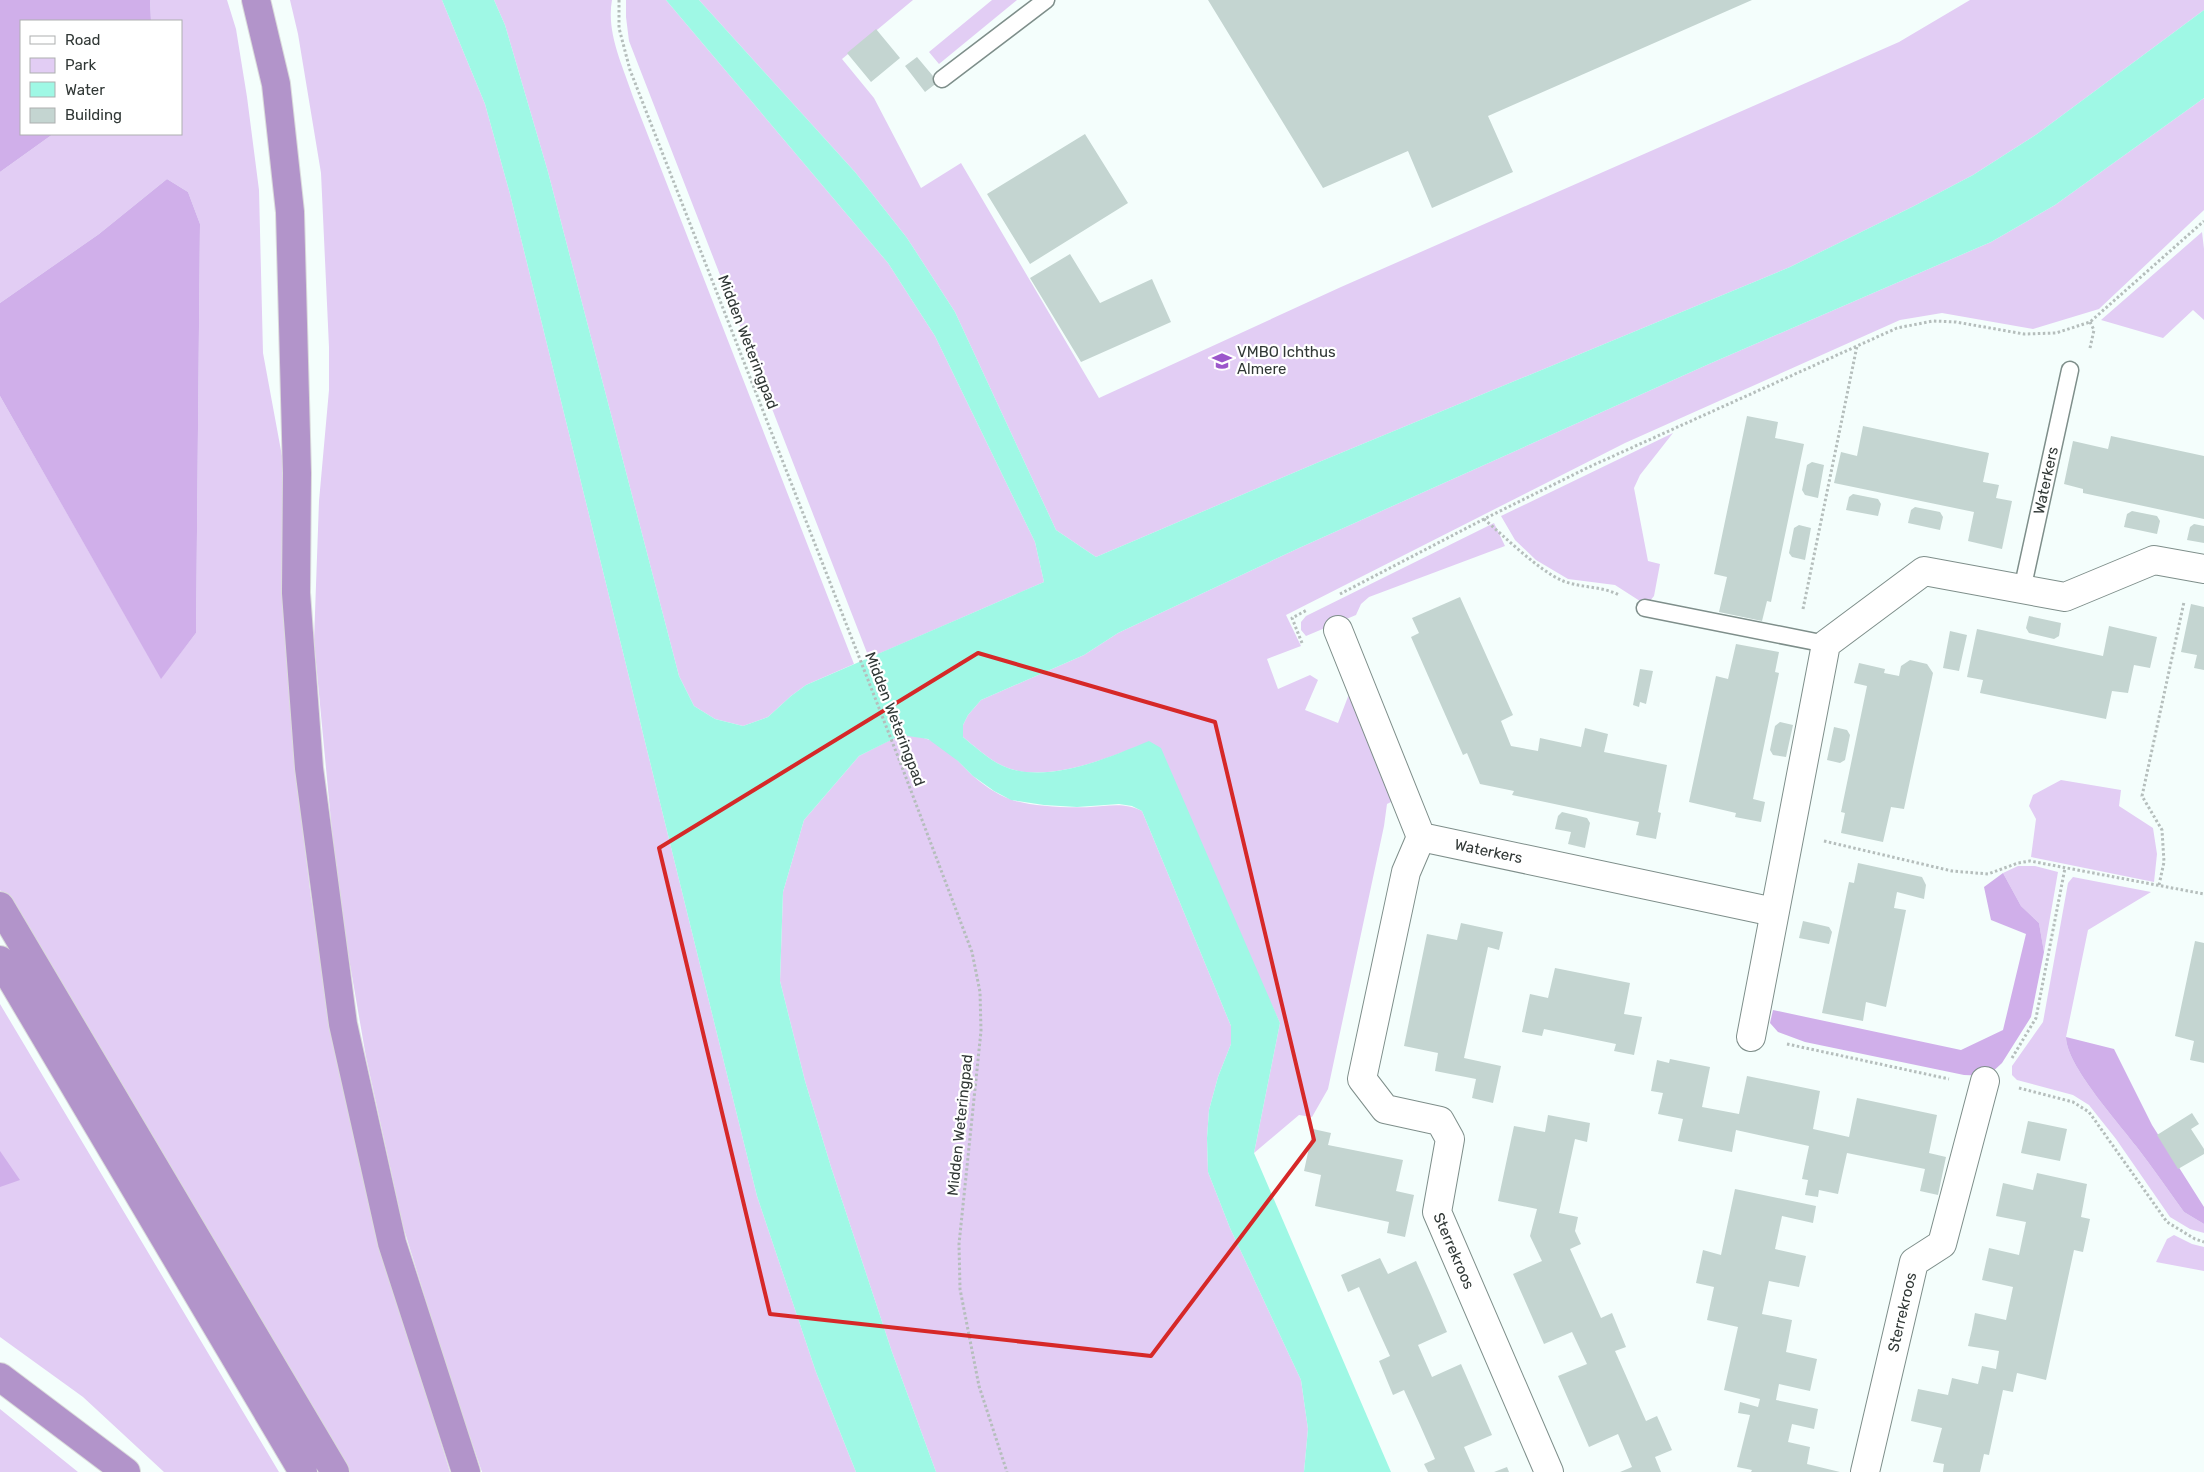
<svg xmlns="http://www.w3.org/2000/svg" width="2204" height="1472" font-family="Rubik,sans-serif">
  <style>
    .green { fill: #e2cdf4 }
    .forest { fill: #d0afea }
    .water { fill: #9ff8e5 }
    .building { fill: #c4d5d1 }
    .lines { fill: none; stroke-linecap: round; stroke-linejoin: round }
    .service-casing { stroke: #7e8e8a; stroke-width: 19 }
    .minor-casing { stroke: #7e8e8a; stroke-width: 30 }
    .trunk-casing { stroke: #dadbdb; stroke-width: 30 }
    .path { stroke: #b5bebc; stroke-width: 3; stroke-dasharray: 2.5 2.5; stroke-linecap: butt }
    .service { stroke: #fff; stroke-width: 16 }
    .minor { stroke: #fff; stroke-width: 28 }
    .trunk { stroke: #b294ca; stroke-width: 28 }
    .marked { fill: none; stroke: #d62828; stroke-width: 4; stroke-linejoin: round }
    .labels { text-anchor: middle; stroke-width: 4.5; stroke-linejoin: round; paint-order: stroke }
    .street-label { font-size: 15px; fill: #313836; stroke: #fff }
    .poi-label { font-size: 15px; fill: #313836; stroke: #fff; text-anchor: start }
  </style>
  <rect width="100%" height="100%" fill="#f4fefc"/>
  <path class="green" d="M150 0H227L236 29 247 97 259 190 263 353 289 494 301 815 311 898 339 1068 380 1242 450 1472H347L135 1120 0 890V396L161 678 196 633 200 224 188 192 167 179 99 234 0 303V172L53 134H181V21H151Z
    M290 0H442L485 104 510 194 757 1196 816 1372 856 1472H482L450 1379 403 1226 366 1057 338 895 314 641 319 501 329 390V347L321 173 298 34Z
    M494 0H612C606 33 623 66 633 97L854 664 806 685 791 696 768 717 743 726 715 719 694 706 679 676 548 172 505 25Z
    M626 0H666L888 263 935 336 1035 542 1044 582 869 658 629 41 626 17Z
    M699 0H913L842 59 874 98 921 188 961 163 1099 398 1341 287 1899 42 1970 0H2204V10L2037 134 1973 175 1914 206 1790 267 1319 462 1096 557 1056 530 955 312 907 238 855 172Z
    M992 0H1017L939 64 929 52Z
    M2204 98V210L2099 309 2033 329 1942 313 1900 320 1625 443 1286 615 1301 646 1267 659 1278 689 1310 675 1318 680 1305 710 1338 723 1349 694 1397 799 1387 804 1384 826 1328 1089 1312 1117 1299 1115 1254 1153 1280 1023 1149 742C1107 758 1040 788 997 763 985 756 974 746 963 737V725L968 715 981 700 1084 655 1118 633 1299 548 1709 364 1991 242 2055 205Z
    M2202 232 2204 249V320L2193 310 2163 338 2101 320Z
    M1673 433 1640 475 1634 488 1648 561 1660 564 1654 596 1649 602 1643 603 1615 585 1568 579 1536 560 1515 540 1501 516Z
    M1494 523 1505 546 1369 597 1361 604 1356 615 1306 636 1301 630V622L1306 616Z
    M900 735C909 736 919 736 927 739 944 744 959 762 971 774 982 784 996 794 1010 799 1029 807 1069 808 1090 807 1108 806 1125 802 1142 811L1231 1026V1044L1218 1077 1209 1110 1207 1138 1208 1172 1230 1228 1301 1380 1308 1429 1304 1472H936L892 1352 831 1167 805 1081 780 981 783 892 804 820 859 756Z
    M2061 780 2121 790 2119 806 2153 828 2157 854 2154 882 2031 857 2036 819 2029 806 2033 795Z
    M2018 866H2035L2058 872 2044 952 2039 923 2021 906 2003 873Z
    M2073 877 2151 892 2088 930 2066 1037C2066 1065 2118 1122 2136 1146 2153 1168 2168 1190 2184 1212L2204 1224V1233L2190 1229 2170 1217 2116 1139 2089 1105 2073 1095 2017 1080 2012 1075V1066L2043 1022 2068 883Z
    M0 1004 279 1472H164L83 1397 0 1337Z
    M2174 1235 2192 1244 2204 1247V1271L2156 1262 2167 1239Z
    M0 1409 78 1472H0Z"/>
  <path class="forest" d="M0 0H150L151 21H21V134H53L0 172Z
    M167 179 188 192 200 224 196 633 161 679 0 396V303L99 234Z
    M2003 873 2021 906 2039 923 2044 952 2031 1017 2002 1063 1988 1076 1964 1075 1805 1042 1778 1032 1770 1023 1773 1010 1961 1050 2003 1030 2026 934 1991 920 1984 887Z
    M2066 1037 2114 1049 2152 1125 2204 1207V1224L2184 1212C2168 1190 2153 1168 2136 1146 2118 1122 2066 1065 2066 1037Z
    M0 1151 20 1180 0 1187Z"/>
  <path class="water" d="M442 0H494L505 25 548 172 679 676 694 706 715 719 743 726 768 717 791 696 806 685 1044 582 1035 542 935 336 888 263 666 0H699L855 172 907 238 955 312 1056 530 1096 557 1319 462 1790 267 1914 206 1973 175 2037 134 2204 10V98L2055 205 1991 242 1709 364 1299 548 1118 633 1084 655 981 700 968 715 963 725V737C974 746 985 756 997 763 1041 788 1107 758 1149 741L1161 748 1280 1023 1254 1153 1391 1472H1304L1308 1429 1301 1380 1230 1228 1208 1172 1207 1138 1209 1110 1218 1077 1231 1044V1026L1142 811 1132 806 1119 804 1077 807 1044 805 1011 800 994 791 973 776 958 761 928 739 901 735 859 756 804 820 783 892 780 981 805 1081 831 1167 892 1352 936 1472H856L816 1372 757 1196 510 194 485 104Z"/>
  <path class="building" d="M1208 0H1752L1488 116 1513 172 1432 208 1408 151 1323 188Z
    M876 29 900 58 871 82 847 53Z
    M917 57 938 82 925 92 905 66Z
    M1085 134 1128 203 1030 264 987 194Z
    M1070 254 1100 303 1152 279 1171 322 1081 362 1030 278Z
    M1747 416 1778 422 1775 438 1804 444 1771 602 1767 601 1762 621 1719 612 1727 577 1714 574Z
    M1863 426 1989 453 1983 482 1999 485 1996 498 2012 501 2002 549 1968 541 1974 512 1834 483 1841 452 1857 456Z
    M2111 436 2204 456V519L2083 493V489L2064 484 2073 441 2108 449Z
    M1812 462 1824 465 1818 498 1805 495 1802 490 1807 465Z
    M1853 494 1878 499 1881 504 1878 516 1846 510 1849 497Z
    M1915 507 1940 512 1943 517 1940 530 1908 523 1911 510Z
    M2132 511 2157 516 2160 521 2157 534 2124 527 2127 514Z
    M2194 524 2204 526V543L2187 540 2190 527Z
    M1799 525 1811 528 1805 560 1792 557 1789 553 1794 528Z
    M1460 597 1513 715 1501 721 1511 746 1538 751 1540 738 1581 747 1585 728 1608 734 1604 752 1667 765 1658 812 1661 813 1656 839 1636 835 1639 822 1512 795 1514 791 1480 784 1467 753 1463 755 1411 637 1419 633 1412 618Z
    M2191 604 2204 607V670L2194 668 2197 655 2181 652Z
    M2029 616 2061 623 2059 636 2054 639 2029 633 2026 628Z
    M2109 626 2157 637 2150 668 2134 665 2128 693 2112 691 2106 719 1980 693 1983 680 1967 677 1977 629 2103 656Z
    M1950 631 1967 635 1959 671 1943 668Z
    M1736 644 1779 652 1775 672 1779 673 1753 799 1765 802 1761 822 1735 817 1736 813 1689 802 1716 676 1728 679Z
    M1910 660 1927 664 1933 673 1904 809 1891 807 1883 842 1841 833 1845 813 1841 812 1867 686 1854 683 1859 663 1885 669 1884 673 1899 676 1901 666Z
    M1640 669 1653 671 1646 704 1640 702 1639 707 1633 705Z
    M1780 722 1793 725 1786 757 1773 755 1770 750 1775 726Z
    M1834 727 1847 730 1850 735 1845 760 1840 763 1827 760Z
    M1562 812 1587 818 1590 823 1585 848 1568 844 1571 832 1555 829 1558 816Z
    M1858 863 1922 877 1926 885 1924 899 1897 892 1894 908 1906 910 1886 1007 1866 1002 1863 1021 1822 1013 1849 882 1854 883Z
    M1803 921 1829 927 1832 932 1829 944 1799 938Z
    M1461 923 1503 932 1499 950 1488 947 1464 1058 1501 1066 1493 1103 1472 1098 1476 1079 1435 1071 1438 1053 1404 1046 1427 934 1457 940Z
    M2195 941 2204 943V1063L2190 1060 2194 1041 2175 1036Z
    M1555 968 1630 983 1624 1014 1642 1017 1634 1055 1614 1051 1616 1044 1544 1029 1542 1036 1522 1032 1530 994 1548 998Z
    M1670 1059 1710 1067 1702 1107 1739 1114 1747 1076 1820 1091 1813 1129 1849 1137 1857 1098 1937 1115 1929 1153 1946 1157 1938 1195 1920 1191 1925 1169 1847 1153 1838 1194 1819 1190 1818 1197 1805 1195 1808 1180 1802 1179 1809 1146 1736 1130 1732 1152 1678 1141 1683 1119 1658 1114 1663 1093 1651 1091 1657 1060 1669 1063Z
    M2192 1113 2199 1124 2191 1129 2204 1149V1154L2178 1169 2157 1135Z
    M1548 1115 1590 1123 1587 1142 1575 1139 1559 1213 1578 1217 1575 1231 1581 1244 1570 1249 1601 1318 1612 1313 1626 1347 1615 1351 1646 1421 1657 1416 1672 1450 1655 1457 1661 1472H1620L1632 1467 1618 1434 1589 1447 1558 1376 1587 1364 1572 1332 1544 1344 1513 1274 1542 1261 1530 1236 1537 1209 1498 1201 1514 1126 1545 1132Z
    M2028 1121 2067 1129 2060 1161 2021 1153Z
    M1313 1129 1331 1133 1328 1145 1403 1160 1396 1191 1414 1195 1405 1237 1387 1233 1389 1222 1315 1206 1321 1175 1304 1171Z
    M2037 1173 2087 1184 2081 1217 2090 1219 2083 1252 2074 1250 2046 1380 2017 1373 2013 1392 2003 1390 1989 1455 1984 1454 1980 1472H1943L1944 1464 1933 1462 1942 1428 1911 1421 1918 1389 1948 1395 1952 1378 1978 1384 1982 1366 1996 1369 1999 1351 1968 1346 1972 1329 1975 1313 2006 1320 2013 1287 1982 1280 1989 1248 2019 1255 2026 1222 1996 1216 2003 1183 2033 1190Z
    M1735 1189 1816 1206 1813 1223 1782 1216 1775 1249 1806 1256 1799 1287 1769 1281 1762 1314 1792 1320 1786 1352 1817 1359 1810 1391 1779 1384 1776 1400 1818 1409 1814 1429 1792 1424 1788 1442 1810 1447 1807 1464 1840 1472H1751L1752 1470 1737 1467 1750 1415 1738 1413 1740 1402 1758 1407 1760 1399 1724 1390 1738 1327 1707 1320 1714 1287 1696 1283 1703 1250 1721 1255Z
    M1380 1258 1388 1274 1416 1261 1432 1297 1447 1332 1418 1345 1432 1377 1461 1364 1492 1435 1464 1447 1475 1472H1428L1424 1464 1435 1459 1420 1425 1404 1390 1393 1395 1379 1361 1390 1356 1374 1321 1359 1287 1348 1292 1341 1275Z
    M1507 1467 1509 1472H1494Z"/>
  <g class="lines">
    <defs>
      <g id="service">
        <path d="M942 79 1046 0"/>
        <path id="s1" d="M2022 590 2070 370"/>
        <path d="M1645 608 1826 644"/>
      </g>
      <g id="minor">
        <path id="s2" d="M1338 630 1421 837 1774 912"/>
        <path id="s3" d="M1421 837 1406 872 1362 1079 1385 1109 1440 1121 1450 1139 1437 1212 1549 1472"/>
        <path d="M1751 1037 1826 644 1924 571 2065 597 2154 560 2204 569"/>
        <path id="s4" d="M1865 1472 1914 1262 1942 1244 1985 1081"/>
      </g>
      <path id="trunk" d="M256 0 276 84 290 212 297 473 296 593 309 768 343 1024 392 1243 466 1472
        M0 906 335 1472
        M0 960 303 1472
        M0 1377 126 1472"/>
    </defs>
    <use href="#service" class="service-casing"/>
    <use href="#minor" class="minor-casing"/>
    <use href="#trunk" class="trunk-casing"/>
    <path class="path" d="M619 0V28L630 70 902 767 972 952 980 992 981 1031 959 1244 960 1289 979 1386 1007 1472
      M2090 348 2094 330 2090 322
      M1484 519C1505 537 1538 570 1563 581 1581 588 1602 586 1619 595
      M1340 594 1484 519 1589 467 1897 328 1933 321 1956 322 2024 334 2056 333 2090 322 2204 221
      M1803 609 1857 346
      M1302 643 1292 618 1307 610
      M1824 841 1952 871 1988 874 2018 863 2030 861 2204 894
      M2159 885 2164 862 2162 830 2142 796 2184 602
      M1787 1044 1949 1079
      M2012 1058 2036 1018 2065 868
      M2019 1088 2073 1102 2089 1112 2167 1222 2195 1239 2204 1242"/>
    <use href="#service" class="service"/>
    <use href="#minor" class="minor"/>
    <use href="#trunk" class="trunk"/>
  </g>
  <path class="marked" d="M978 653 1215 722 1314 1140 1151 1356 770 1314 659 848Z"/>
  <defs>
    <symbol id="school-bare" viewBox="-9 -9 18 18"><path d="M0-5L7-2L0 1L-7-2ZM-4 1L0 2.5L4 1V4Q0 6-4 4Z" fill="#9c57cb" stroke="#fff" stroke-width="2.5" paint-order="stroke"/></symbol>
  </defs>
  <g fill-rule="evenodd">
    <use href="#school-bare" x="1208" y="347" width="28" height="28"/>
  </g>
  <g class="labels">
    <g class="street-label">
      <text transform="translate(748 342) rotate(69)" y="5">Midden Weteringpad</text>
      <text dy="5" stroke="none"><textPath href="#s1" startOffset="112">Waterkers</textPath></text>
      <text transform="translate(895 719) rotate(69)" y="5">Midden Weteringpad</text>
      <text dy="5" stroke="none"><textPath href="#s2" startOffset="292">Waterkers</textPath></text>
      <text transform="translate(960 1125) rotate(-84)" y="5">Midden Weteringpad</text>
      <text dy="5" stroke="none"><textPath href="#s3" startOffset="481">Sterrekroos</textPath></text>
      <text dy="5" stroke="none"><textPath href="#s4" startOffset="164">Sterrekroos</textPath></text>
    </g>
    <g class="poi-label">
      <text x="1237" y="357">VMBO Ichthus<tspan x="1237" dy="17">Almere</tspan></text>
    </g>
  </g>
  <rect x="20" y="20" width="162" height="115" fill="#ffffff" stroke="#adafaf"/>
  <rect x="30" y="36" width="25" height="8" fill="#ffffff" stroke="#adafaf"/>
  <text x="65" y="45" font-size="15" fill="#313836">Road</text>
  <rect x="30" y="58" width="25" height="15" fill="#e2cdf4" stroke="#adafaf"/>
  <text x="65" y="70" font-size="15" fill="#313836">Park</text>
  <rect x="30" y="82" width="25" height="15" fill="#9ff8e5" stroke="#adafaf"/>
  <text x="65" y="95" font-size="15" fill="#313836">Water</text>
  <rect x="30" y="108" width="25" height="15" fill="#c4d5d1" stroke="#adafaf"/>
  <text x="65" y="120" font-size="15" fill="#313836">Building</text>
</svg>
